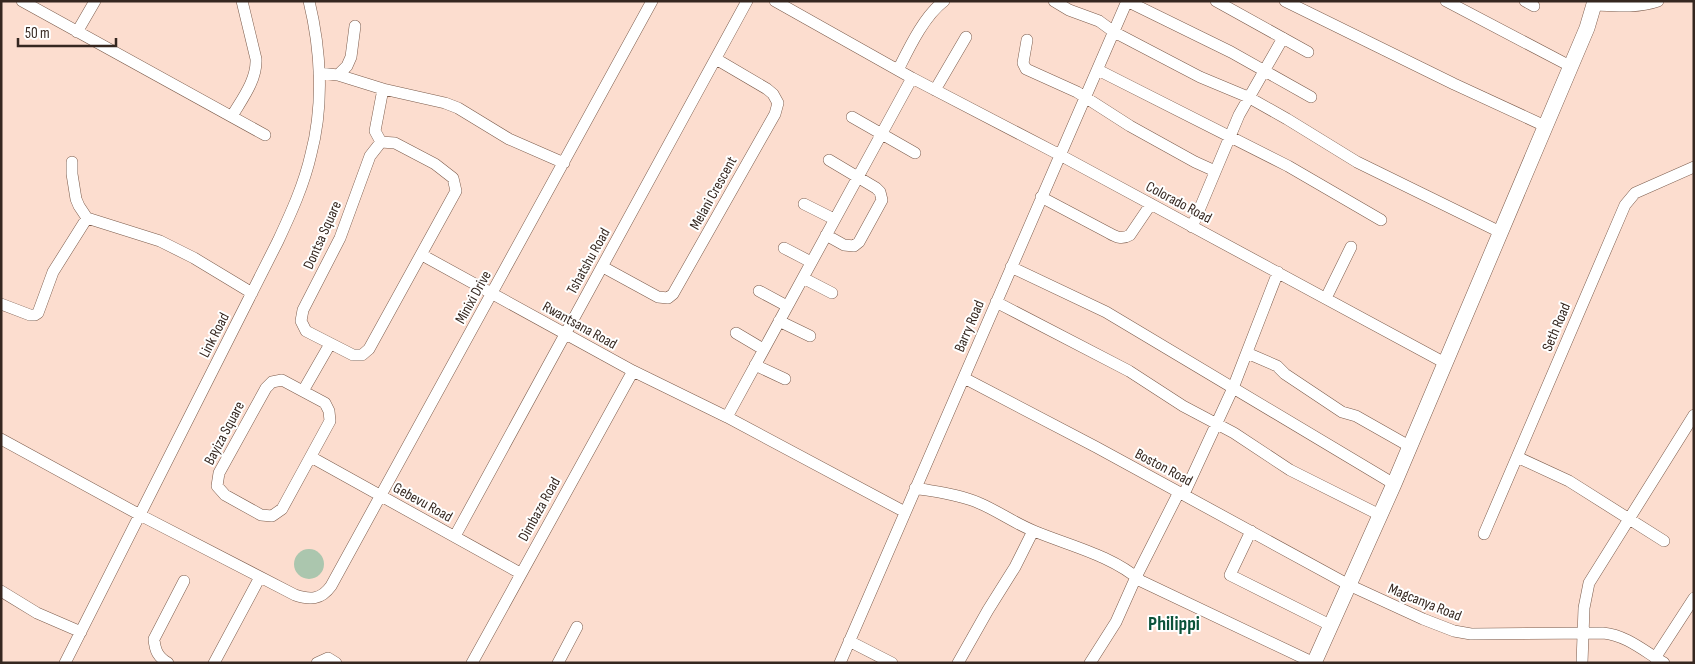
<svg xmlns="http://www.w3.org/2000/svg" width="1695" height="664" font-family="'Sofia Sans Condensed',sans-serif">
  <style>
    .green { fill: #abc6ae }
    .lines { fill: none; stroke-linecap: round; stroke-linejoin: round }
    .minor-casing { stroke: #7b5b4b; stroke-width: 12 }
    .tertiary-casing { stroke: #7b5b4b; stroke-width: 16 }
    .minor { stroke: #fff; stroke-width: 11 }
    .tertiary { stroke: #fff; stroke-width: 15 }
    .labels { text-anchor: middle; stroke-width: 4; stroke-linejoin: round; paint-order: stroke }
    .street-label { font-size: 15px; fill: #352720; stroke: #fff }
    .district-label { font-size: 20px; font-weight: bold; fill: #0b5239; stroke: #fff }
  </style>
  <rect width="100%" height="100%" fill="#fcddcf"/>
  <path class="green" d="M294 564a15 15 0 1 1 30 0a15 15 0 1 1-30 0Z"/>
  <g class="lines">
    <defs>
      <path id="minor" d="M22 1 265 135
        M775 1 912 78 1060 155 1445 363
        M1054 1 1069 10 1099 21 1114 32 1200 77 1248 97 1287 119 1357 162 1500 232
        M1127 1 1231 52 1311 97
        M1216 1 1308 52
        M1285 1 1454 84 1545 126
        M1446 1 1570 66
        M1525 1 1534 6
        M1595 5C1616 6 1638 8 1658 1
        M77 32 95 1
        M1027 40 1023 63 1026 69 1077 92 1130 126 1195 162 1215 171
        M898 70C909 48 924 16 944 1
        M1098 70 1288 166 1381 220
        M319 73 338 75 383 89 445 103 458 108 509 139 564 163
        M338 75 347 66 351 57 355 26
        M935 90 966 37
        M232 116C242 99 257 80 256 59L242 1
        M852 117 915 153
        M381 142 395 143 435 164 453 178 456 191 369 349 362 355H353L306 331 301 321 303 310 340 238 370 156Z
        M381 142 375 131 383 89
        M72 162V174L76 199 79 206 87 218 160 241 194 258 252 293
        M1041 197 1109 233C1116 237 1122 240 1130 235L1151 204
        M804 204 834 219
        M1192 227 1239 115 1283 38
        M826 235 844 245 854 246 859 242 882 200 880 192 876 188 829 160
        M784 248 811 262
        M422 255 633 371 727 417 905 512
        M603 267 658 297 668 298 673 294 775 114 778 103 773 94 767 89 716 59
        M1011 267 1106 312 1394 484
        M803 278 832 293
        M759 291 787 306
        M1326 298 1351 247
        M996 302 1129 371 1183 406 1234 433 1290 470 1380 515
        M1 304 30 315H35L38 313 53 272 87 218
        M779 321 810 336
        M736 333 763 349
        M1247 353 1277 366 1285 374 1342 412 1356 416 1409 446
        M755 365 785 379
        M964 378 1096 447 1349 585 1423 619 1454 631 1471 634 1603 633C1626 635 1644 651 1664 663
        M282 380 325 403 329 411 330 421 282 509 272 516 261 515 225 495 217 486 219 473 266 388 272 382Z
        M303 391 330 344
        M727 417 912 78
        M1 439 140 515 295 595C310 600 321 600 331 586L652 1
        M311 457 520 573
        M1517 457 1569 481 1664 541
        M915 488C936 492 959 494 979 503 998 511 1014 523 1034 531 1070 546 1111 555 1141 581L1314 663
        M1184 494 1233 388 1278 272
        M1251 531 1230 575 1330 625
        M1484 534 1625 205 1635 193 1694 167
        M455 536 747 1
        M1 591 37 613 81 632
        M849 641 892 663
        M1655 658 1694 598
        M65 663 278 241C291 213 304 185 311 154 324 105 321 50 309 1
        M168 663C158 657 155 651 154 639L184 581
        M214 663 260 577
        M317 663 328 658 336 663
        M472 663 633 371
        M558 663 577 627
        M840 663 1127 1
        M958 663 988 610 1015 567 1033 531
        M1090 663 1116 622 1136 577 1179 492
        M1582 663 1584 608 1589 583 1694 415"/>
      <path id="tertiary" d="M1314 663 1394 484 1587 28 1595 1"/>
    </defs>
    <use href="#minor" class="minor-casing"/>
    <use href="#tertiary" class="tertiary-casing"/>
    <use href="#minor" class="minor"/>
    <use href="#tertiary" class="tertiary"/>
  </g>
  <g class="labels">
    <g class="street-label">
      <text transform="translate(713 193) rotate(-61)" y="5">Melani Crescent</text>
      <text transform="translate(1179 202) rotate(28)" y="5">Colorado Road</text>
      <text transform="translate(322 235) rotate(-66)" y="5">Dontsa Square</text>
      <text transform="translate(588 261) rotate(-61)" y="5">Tshatshu Road</text>
      <text transform="translate(473 297) rotate(-61)" y="5">Minixi Drive</text>
      <text transform="translate(580 325) rotate(29)" y="5">Rwantsana Road</text>
      <text transform="translate(969 326) rotate(-67)" y="5">Barry Road</text>
      <text transform="translate(1556 327) rotate(-67)" y="5">Seth Road</text>
      <text transform="translate(214 335) rotate(-63)" y="5">Link Road</text>
      <text transform="translate(224 433) rotate(-62)" y="5">Bayiza Square</text>
      <text transform="translate(1164 467) rotate(28)" y="5">Boston Road</text>
      <text transform="translate(423 502) rotate(29)" y="5">Gebevu Road</text>
      <text transform="translate(539 509) rotate(-61)" y="5">Dimbaza Road</text>
      <text transform="translate(1425 602) rotate(22)" y="5">Magcanya Road</text>
    </g>
    <g class="district-label">
      <text x="1174" y="630">Philippi</text>
    </g>
  </g>
  <rect width="1695" height="664" fill="none" stroke="#352720" stroke-width="5"/>
  <path d="M18 38v8h98v-8" fill="none" stroke="#352720" stroke-width="2.5"/>
  <text x="25" y="38" font-size="15" fill="#352720" stroke="#ffffff" stroke-width="4" paint-order="stroke">50 m</text>
</svg>
